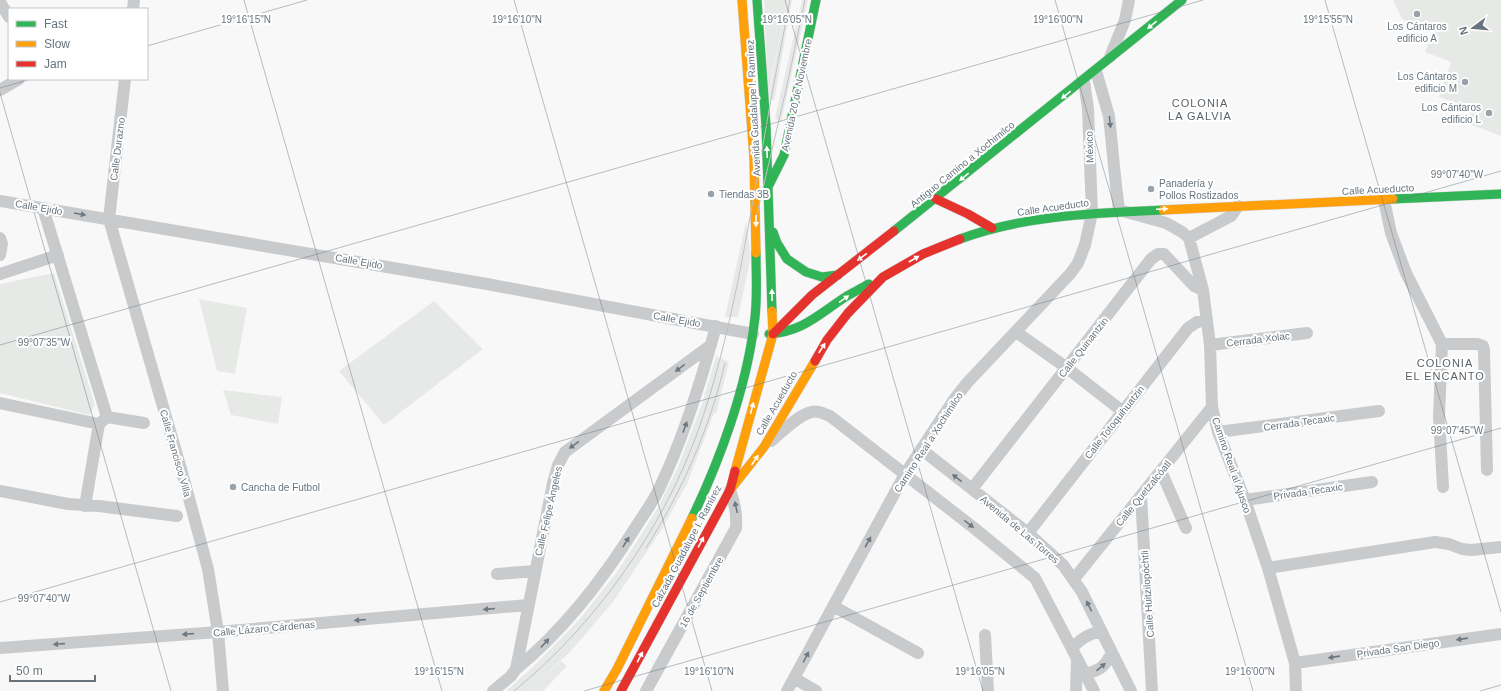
<svg xmlns="http://www.w3.org/2000/svg" width="1501" height="691" font-family="Arial,sans-serif">
  <style>
    .built { fill: #e7e8e8 }
    .green { fill: #e7e9e6 }
    .lines { fill: none; stroke-linecap: round; stroke-linejoin: round }
    .fast-casing { stroke: #d4d5d5; stroke-width: 10 }
    .slow-casing { stroke: #d4d5d5; stroke-width: 10 }
    .jam-casing { stroke: #d4d5d5; stroke-width: 10 }
    .street { stroke: #c9cacc; stroke-width: 12 }
    .fast { stroke: #30b455; stroke-width: 9 }
    .slow { stroke: #ff9f0a; stroke-width: 9 }
    .jam { stroke: #e5322d; stroke-width: 9 }
    .tram { stroke: #c0c1c2; stroke-width: 1 }
    .oneway { fill: #fff }
    .oneway2 { fill: #6c7882 }
    .ticks { fill: none; stroke: #67747e; stroke-width: 1; stroke-opacity: 0.45 }
    .poi-dot { fill: #9aa2a9; stroke: #fff; stroke-width: 1.5 }
    .labels { text-anchor: middle; stroke-width: 4; stroke-linejoin: round; paint-order: stroke }
    .poi-label { font-size: 10px; fill: #67747e; stroke: #fff; text-anchor: start }
    .street-label { font-size: 10px; fill: #67747e; stroke: #fff }
    .neighbourhood-label { font-size: 11px; letter-spacing: 1px; fill: #59626a; stroke: #fff }
    .ticks-label { font-size: 10px; text-anchor: middle; fill: #67747e; stroke: #fff; stroke-width: 4; stroke-linejoin: round; paint-order: stroke }
  </style>
  <rect width="100%" height="100%" fill="#f8f8f8"/>
  <path class="built" d="M787 0H792L774 101 768 98Z
    M802 0H808L781 122 775 118Z
    M746 222 751 256 738 317H725Z
    M434 301 483 349 384 425 339 371Z
    M716 356 729 362 716 414 714 413 687 484 662 529 613 602 571 651 528 691H506L532 668 578 621 617 572 635 544 656 511 678 467 702 404Z"/>
  <path class="green" d="M764 0H787L768 96Z
    M1393 0H1501V136L1467 123 1472 108 1439 97 1451 62 1425 52 1433 31 1402 19Z
    M54 273 95 405 89 415 0 393V284Z
    M199 299 247 308 235 374 217 371Z
    M223 390 282 397 278 424 231 415Z
    M561 661 567 666 545 689 543 691H528Z"/>
  <g class="lines">
    <defs>
      <path id="fast" d="M757 0 766 126 772 311
        M769 185 784 155 816 0
        M1393 199 1501 194
        M894 231 1182 0
        M773 232 777 243 787 259 806 272 822 277 838 275
        M960 239C1025 215 1095 213 1163 210
        M769 334C803 332 820 313 847 296 854 292 862 288 869 284
        M692 518C720 460 746 389 754 325 758 301 756 277 756 253"/>
      <path id="slow" d="M742 0 754 158 756 253
        M1163 210 1393 199
        M735 471 773 334 772 311
        M730 490 764 447 815 361
        M604 691 617 669 692 518"/>
      <path id="jam" d="M936 199 968 214 992 228
        M773 334 812 295 894 231
        M815 361 827 340 848 313 883 277 923 254 960 239
        M621 691 730 490 735 471"/>
    </defs>
    <use href="#fast" class="fast-casing"/>
    <use href="#slow" class="slow-casing"/>
    <use href="#jam" class="jam-casing"/>
    <path class="street" d="M0 2 9 17
      M133 9 134 0
      M1110 57 1125 20 1129 0
      M1096 71 1109 116 1116 186 1119 210 1166 223 1182 232 1189 238 1203 290 1210 345 1212 407 1218 432 1245 500 1268 568 1295 663 1296 691
      M125 79 109 219 183 476 208 569 218 632 223 691
      M0 90 19 79
      M1384 200 1391 233 1406 273 1442 344 1439 416 1443 487
      M0 201 487 284 753 334
      M43 208 107 417
      M0 238 2 244 0 255
      M1189 238 1231 216 1238 206
      M0 274 58 255
      M1016 332 1067 368 1122 411
      M1442 344H1477L1483 346 1484 350 1487 470
      M1210 345 1307 333
      M0 403 99 424 107 417 144 423
      M1218 432 1379 411
      M771 441C781 433 799 414 812 412 818 410 824 414 830 416L974 528 1035 578 1094 691
      M921 449 1028 533 1063 565 1082 592 1131 691
      M1161 471 1186 528
      M972 489 1151 259 1158 254H1164L1194 286 1203 290
      M0 491 68 504 99 506 177 516
      M1141 496 1152 691
      M1245 500 1372 482
      M85 506 99 424
      M1028 533 1188 328 1197 322 1207 320
      M1268 568 1435 542 1449 544 1462 549 1471 550 1501 547
      M497 574 535 571
      M1074 579 1212 407
      M833 606 918 653
      M985 635 988 691
      M0 648 218 632 528 605
      M1072 648C1081 639 1088 634 1101 631
      M1295 663 1501 634
      M516 669C564 630 604 578 637 525 644 514 653 502 659 489 684 437 701 382 716 326
      M1085 674C1101 670 1104 667 1112 653
      M794 678 816 691
      M493 691 511 676 516 669 553 483 558 465 565 452 711 345
      M646 691 736 528C737 514 735 503 730 490
      M787 691 905 474 953 401 967 383 1070 274 1078 263 1085 245 1092 213 1088 109 1084 81
      M1076 691 1077 659"/>
    <use href="#fast" class="fast"/>
    <use href="#slow" class="slow"/>
    <use href="#jam" class="jam"/>
    <path class="tram" d="M756 218 786 90 805 0
      M646 548C682 491 710 428 725 363
      M514 691C594 626 661 532 697 434 732 336 747 231 766 128 773 85 782 43 790 0"/>
  </g>
  <defs><path id="oneway-solid" d="M-6-.8H1V-3.2L6.5 0L1 3.2V.8H-6Z"/></defs>
  <g class="oneway">
    <use href="#oneway-solid" transform="translate(1152 25) rotate(140)"/>
    <use href="#oneway-solid" transform="translate(1066 95) rotate(141)"/>
    <use href="#oneway-solid" transform="translate(767 152) rotate(-92)"/>
    <use href="#oneway-solid" transform="translate(964 177) rotate(141)"/>
    <use href="#oneway-solid" transform="translate(1162 209) rotate(-2)"/>
    <use href="#oneway-solid" transform="translate(756 221) rotate(90)"/>
    <use href="#oneway-solid" transform="translate(862 257) rotate(143)"/>
    <use href="#oneway-solid" transform="translate(914 259) rotate(-30)"/>
    <use href="#oneway-solid" transform="translate(772 295) rotate(-91)"/>
    <use href="#oneway-solid" transform="translate(844 299) rotate(-35)"/>
    <use href="#oneway-solid" transform="translate(822 348) rotate(-57)"/>
    <use href="#oneway-solid" transform="translate(752 408) rotate(-75)"/>
    <use href="#oneway-solid" transform="translate(755 460) rotate(-56)"/>
    <use href="#oneway-solid" transform="translate(701 542) rotate(-62)"/>
    <use href="#oneway-solid" transform="translate(640 657) rotate(-62)"/>
  </g>
  <g class="oneway2">
    <use href="#oneway-solid" transform="translate(1110 122) rotate(84)"/>
    <use href="#oneway-solid" transform="translate(80 214) rotate(10)"/>
    <use href="#oneway-solid" transform="translate(680 368) rotate(143)"/>
    <use href="#oneway-solid" transform="translate(685 427) rotate(-70)"/>
    <use href="#oneway-solid" transform="translate(574 445) rotate(144)"/>
    <use href="#oneway-solid" transform="translate(957 478) rotate(-142)"/>
    <use href="#oneway-solid" transform="translate(736 507) rotate(-102)"/>
    <use href="#oneway-solid" transform="translate(969 524) rotate(38)"/>
    <use href="#oneway-solid" transform="translate(626 542) rotate(-58)"/>
    <use href="#oneway-solid" transform="translate(868 542) rotate(-61)"/>
    <use href="#oneway-solid" transform="translate(1089 606) rotate(-116)"/>
    <use href="#oneway-solid" transform="translate(489 609) rotate(175)"/>
    <use href="#oneway-solid" transform="translate(360 620) rotate(175)"/>
    <use href="#oneway-solid" transform="translate(188 634) rotate(176)"/>
    <use href="#oneway-solid" transform="translate(1462 639) rotate(172)"/>
    <use href="#oneway-solid" transform="translate(545 643) rotate(-47)"/>
    <use href="#oneway-solid" transform="translate(59 644) rotate(176)"/>
    <use href="#oneway-solid" transform="translate(806 657) rotate(-62)"/>
    <use href="#oneway-solid" transform="translate(1334 657) rotate(172)"/>
    <use href="#oneway-solid" transform="translate(1101 667) rotate(-41)"/>
  </g>
  <path class="ticks" d="M244 0 442 691M514 0 712 691M785 0 983 691M1055 0 1253 691M1325 0 1501 612M147 46 307 0M0 88 31 79M0 93 171 691M0 345 1203 0M0 602 1501 171M584 691 1501 428M1480 691 1501 685"/>
  <g class="poi-dot">
    <circle cx="1417" cy="14" r="4"/>
    <circle cx="1465" cy="82" r="4"/>
    <circle cx="1489" cy="113" r="4"/>
    <circle cx="1151" cy="189" r="4"/>
    <circle cx="711" cy="194" r="4"/>
    <circle cx="233" cy="487" r="4"/>
  </g>
  <g class="labels">
    <g class="poi-label">
      <text x="1417" y="30" text-anchor="middle">Los Cántaros<tspan x="1417" dy="12">edificio A</tspan></text>
      <text x="1457" y="80" text-anchor="end">Los Cántaros<tspan x="1457" dy="12">edificio M</tspan></text>
      <text x="1481" y="111" text-anchor="end">Los Cántaros<tspan x="1481" dy="12">edificio L</tspan></text>
      <text x="1159" y="187">Panadería y<tspan x="1159" dy="12">Pollos Rostizados</tspan></text>
      <text x="719" y="198">Tiendas 3B</text>
      <text x="241" y="491">Cancha de Futbol</text>
    </g>
    <g class="street-label">
      <text transform="translate(796 95) rotate(-78)" y="4">Avenida 20 de Noviembre</text>
      <text transform="translate(753 108) rotate(-93)" y="4">Avenida Guadalupe I. Ramírez</text>
      <text transform="translate(1089 147) rotate(-92)" y="4">México</text>
      <text transform="translate(117 149) rotate(-83)" y="4">Calle Durazno</text>
      <text transform="translate(962 164) rotate(-39)" y="4">Antiguo Camino a Xochimilco</text>
      <text transform="translate(1378 189) rotate(-3)" y="4">Calle Acueducto</text>
      <text transform="translate(39 207) rotate(10)" y="4">Calle Ejido</text>
      <text transform="translate(1053 207) rotate(-8)" y="4">Calle Acueducto</text>
      <text transform="translate(359 261) rotate(10)" y="4">Calle Ejido</text>
      <text transform="translate(677 319) rotate(10)" y="4">Calle Ejido</text>
      <text transform="translate(1258 339) rotate(-7)" y="4">Cerrada Xolac</text>
      <text transform="translate(1083 347) rotate(-52)" y="4">Calle Quinantzin</text>
      <text transform="translate(776 403) rotate(-60)" y="4">Calle Acueducto</text>
      <text transform="translate(1114 422) rotate(-52)" y="4">Calle Totoquihuatzin</text>
      <text transform="translate(1299 422) rotate(-8)" y="4">Cerrada Tecaxic</text>
      <text transform="translate(928 442) rotate(-57)" y="4">Camino Real a Xochimilco</text>
      <text transform="translate(176 453) rotate(74)" y="4">Calle Francisco Villa</text>
      <text transform="translate(1232 465) rotate(71)" y="4">Camino Real al Ajusco</text>
      <text transform="translate(1308 491) rotate(-8)" y="4">Privada Tecaxic</text>
      <text transform="translate(1143 493) rotate(-51)" y="4">Calle Quetzalcóatl</text>
      <text transform="translate(548 511) rotate(-77)" y="4">Calle Felipe Ángeles</text>
      <text transform="translate(1020 529) rotate(40)" y="4">Avenida de Las Torres</text>
      <text transform="translate(686 546) rotate(-62)" y="4">Calzada Guadalupe I. Ramírez</text>
      <text transform="translate(701 592) rotate(-61)" y="4">16 de Septiembre</text>
      <text transform="translate(1147 594) rotate(-94)" y="4">Calle Huitzilopóchtli</text>
      <text transform="translate(264 628) rotate(-5)" y="4">Calle Lázaro Cárdenas</text>
      <text transform="translate(1398 648) rotate(-8)" y="4">Privada San Diego</text>
    </g>
    <g class="neighbourhood-label">
      <text x="1200" y="107">COLONIA<tspan x="1200" dy="13">LA GALVIA</tspan></text>
      <text x="1445" y="367">COLONIA<tspan x="1445" dy="13">EL ENCANTO</tspan></text>
    </g>
  </g>
  <g class="ticks-label">
    <text x="246" y="23">19°16'15"N</text>
    <text x="517" y="23">19°16'10"N</text>
    <text x="787" y="23">19°16'05"N</text>
    <text x="1058" y="23">19°16'00"N</text>
    <text x="1328" y="23">19°15'55"N</text>
    <text x="1457" y="178">99°07'40"W</text>
    <text x="44" y="346">99°07'35"W</text>
    <text x="1457" y="434">99°07'45"W</text>
    <text x="44" y="602">99°07'40"W</text>
    <text x="439" y="675">19°16'15"N</text>
    <text x="709" y="675">19°16'10"N</text>
    <text x="980" y="675">19°16'05"N</text>
    <text x="1250" y="675">19°16'00"N</text>
  </g>
  <rect x="8" y="8" width="140" height="72" fill="#ffffff" stroke="#c2c7cb"/>
  <rect x="16" y="21" width="20" height="6" fill="#30b455" stroke="#c2c7cb"/>
  <text x="44" y="28" font-size="12" fill="#67747e">Fast</text>
  <rect x="16" y="41" width="20" height="6" fill="#ff9f0a" stroke="#c2c7cb"/>
  <text x="44" y="48" font-size="12" fill="#67747e">Slow</text>
  <rect x="16" y="61" width="20" height="6" fill="#e5322d" stroke="#c2c7cb"/>
  <text x="44" y="68" font-size="12" fill="#67747e">Jam</text>
  <g transform="translate(1473 28) rotate(254)" stroke="#ffffff" stroke-width="3" paint-order="stroke">
  <path d="M0-3L7 15L0 10L-7 15Z" fill="#67747e"/>
  <text y="-6" font-size="11" font-weight="bold" text-anchor="middle" fill="#67747e">N</text>
  </g>
  <path d="M10 675v6h85v-6" fill="none" stroke="#67747e" stroke-width="2"/>
  <text x="16" y="675" font-size="12" fill="#67747e" stroke="#ffffff" stroke-width="3" paint-order="stroke">50 m</text>
</svg>
